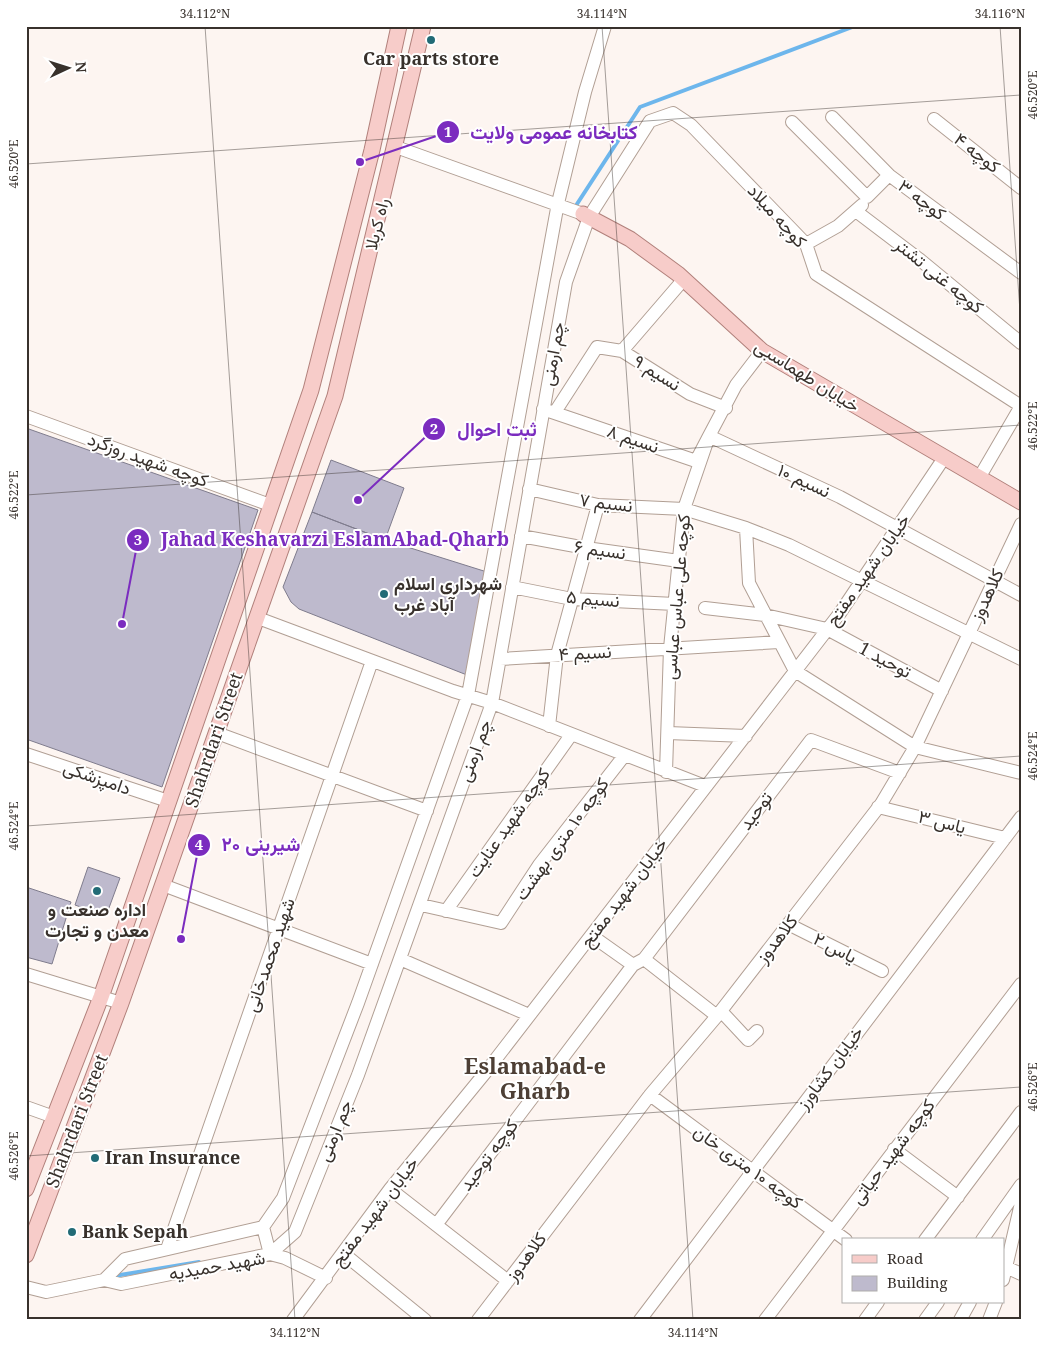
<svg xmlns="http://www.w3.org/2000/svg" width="1047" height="1346" font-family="'Noto Serif',Vazirmatn,serif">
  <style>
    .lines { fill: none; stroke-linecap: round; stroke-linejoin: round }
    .stream { stroke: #6db6ec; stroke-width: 4 }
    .building { fill: #bebacd; stroke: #7f7c8d }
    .minor-casing { stroke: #b19f94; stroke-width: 14 }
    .major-casing { stroke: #b1807b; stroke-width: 17 }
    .minor { stroke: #fff; stroke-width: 12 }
    .major { stroke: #f7ccc9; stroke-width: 15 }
    .ticks { fill: none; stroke: #38312c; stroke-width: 1; stroke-opacity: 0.45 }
    .poi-dot { fill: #226b76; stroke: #fff; stroke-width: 2 }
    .labels { text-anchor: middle; stroke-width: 4; stroke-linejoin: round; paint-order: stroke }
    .poi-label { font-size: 18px; font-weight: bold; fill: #38312c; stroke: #fff; text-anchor: start }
    .street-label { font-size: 18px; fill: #38312c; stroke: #fff }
    .district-label { font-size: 22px; font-weight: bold; fill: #4d3f35; stroke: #fff }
    .leader { fill: none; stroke: #7b2cbf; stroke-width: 2 }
    .callout-dot { fill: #7b2cbf; stroke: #fff; stroke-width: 2 }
    .mark-label { font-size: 15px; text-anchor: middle; font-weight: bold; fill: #fff }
    .callout-label { font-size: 19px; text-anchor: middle; font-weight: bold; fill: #7b2cbf; stroke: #fff; stroke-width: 4; stroke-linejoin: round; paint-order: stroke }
    .neatline { fill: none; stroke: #38312c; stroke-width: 2 }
    .ticks-label { font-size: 12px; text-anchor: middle; fill: #38312c }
  </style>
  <rect width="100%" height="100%" fill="#fdf5f1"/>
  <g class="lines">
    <path class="stream" d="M577 204 640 107 855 26
      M114 1276 199 1262"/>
  </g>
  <path class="building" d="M26 428 258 510 162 787 26 739Z
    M331 460 404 488 385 540 312 512Z
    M312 512 385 540 487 572 467 675 299 609 291 602 283 587Z
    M88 867 120 878 106 916 75 905Z
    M26 887 71 902 52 964 26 957Z"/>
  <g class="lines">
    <defs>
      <path id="minor" d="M832 117 889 175 1021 273
        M934 119 1021 188
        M792 122 867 197 889 175
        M396 147 583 214
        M857 212 919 259 1021 343
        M806 244 838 226 862 205
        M684 279 622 351 690 394 726 408
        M543 409 696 461 709 436 840 497 1021 595
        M555 412 597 347 622 351
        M26 416 270 505
        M529 489 598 505 684 509 746 528 789 545 1021 659
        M746 528 749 583 795 671 915 747 1021 773
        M521 536 586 548 679 561
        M512 587 572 599 675 604
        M705 608 765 615 827 629 942 691
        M258 618 453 691 492 703 705 786
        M500 659 779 642
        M549 726 557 655 598 505
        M217 733 427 811
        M668 733 746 736
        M26 754 168 801
        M666 772 670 648 684 509 709 436 736 385 762 351
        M878 807 1005 838
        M163 885 372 964
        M421 905 501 923 539 865 624 756
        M446 911 571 735
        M788 924 882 971
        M592 936 633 965 644 959 717 1016
        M400 959 529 1015
        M644 959 811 740 900 773
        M26 974 121 1003
        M721 1011 748 1040 757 1031
        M650 1095 846 1240
        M26 1107 54 1117
        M894 1149 958 1197
        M390 1189 508 1281
        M436 1225 633 965
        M263 1227 283 1198 358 1003 468 695 558 203 585 92 605 26
        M263 1227 270 1254
        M925 1240 1021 1112
        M982 1240 1021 1185
        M167 1249 372 661
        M270 1254 295 1232 358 1075 492 703 566 282 589 217 650 121 673 113 691 125 806 244 816 274 1021 406 979 478
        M344 1254 425 1320
        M1008 1268 1021 1274
        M104 1280 125 1259 263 1227
        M1003 1280 1021 1203
        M26 1287 46 1292 104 1280 121 1284 270 1254 285 1258 326 1278
        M293 1320 390 1189 485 1073 840 613 944 458
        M478 1320 650 1095 717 1016 881 804 915 747 1021 524
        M640 1320 1021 817
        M765 1320 1021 984
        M865 1320 878 1302
        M925 1320 938 1302
        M960 1320 970 1302
        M989 1320 996 1302"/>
      <path id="major" d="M583 214 630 239 678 274 762 351 1021 502
        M26 1189 101 997 311 390 372 150 399 26
        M26 1255 121 1003 335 396 423 26"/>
    </defs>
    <use href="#minor" class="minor-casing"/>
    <use href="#major" class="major-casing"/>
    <use href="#minor" class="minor"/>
    <use href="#major" class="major"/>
  </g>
  <path class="ticks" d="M205 26 295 1320M602 26 693 1320M1000 26 1021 326M26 164 1021 95M26 495 1021 425M26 826 1021 756M26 1156 1021 1087"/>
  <g class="poi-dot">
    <circle cx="431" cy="40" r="5"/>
    <circle cx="384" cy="594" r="5"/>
    <circle cx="97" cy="891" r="5"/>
    <circle cx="95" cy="1158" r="5"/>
    <circle cx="72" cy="1232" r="5"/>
  </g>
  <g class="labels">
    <g class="poi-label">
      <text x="431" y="65" text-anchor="middle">Car parts store</text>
      <text x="394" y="590">شهرداری اسلام<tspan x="394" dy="21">آباد غرب</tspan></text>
      <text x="97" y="916" text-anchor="middle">اداره صنعت و<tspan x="97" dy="21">معدن و تجارت</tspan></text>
      <text x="105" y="1164">Iran Insurance</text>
      <text x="82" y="1238">Bank Sepah</text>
    </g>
    <g class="street-label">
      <text transform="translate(977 153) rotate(38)" y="6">کوچه ۴</text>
      <text transform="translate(922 200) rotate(37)" y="6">کوچه ۳</text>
      <text transform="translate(777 216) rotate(48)" y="6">کوچه میلاد</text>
      <text transform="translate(377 224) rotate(-76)" y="6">راه کربلا</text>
      <text transform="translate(939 276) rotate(39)" y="6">کوچه غنی تشتر</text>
      <text transform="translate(553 354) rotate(-80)" y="6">چم ارمنی</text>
      <text transform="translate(657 373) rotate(32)" y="6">نسیم ۹</text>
      <text transform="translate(807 376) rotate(32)" y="6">خیابان طهماسبی</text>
      <text transform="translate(633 439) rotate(19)" y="6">نسیم ۸</text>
      <text transform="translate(148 460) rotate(20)" y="6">کوچه شهید روزگرد</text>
      <text transform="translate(804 481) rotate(25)" y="6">نسیم ۱۰</text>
      <text transform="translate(606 503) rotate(7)" y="6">نسیم ۷</text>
      <text transform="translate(600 550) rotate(8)" y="6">نسیم ۶</text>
      <text transform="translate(868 570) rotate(-55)" y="6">خیابان شهید مفتح</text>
      <text transform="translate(987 595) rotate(-65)" y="6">کلاهدوز</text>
      <text transform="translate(677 597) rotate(-85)" y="6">کوچه علی عباس عباسی</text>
      <text transform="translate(593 599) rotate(5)" y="6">نسیم ۵</text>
      <text transform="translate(585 653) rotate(-3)" y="6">نسیم ۴</text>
      <text transform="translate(885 660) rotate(28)" y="6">توحید 1</text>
      <text transform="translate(214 740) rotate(-71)" y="6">Shahrdari Street</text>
      <text transform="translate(475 751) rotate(-70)" y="6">چم ارمنی</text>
      <text transform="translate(97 778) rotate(19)" y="6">دامپزشکی</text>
      <text transform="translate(756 811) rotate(-53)" y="6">توحید</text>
      <text transform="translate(942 822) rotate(14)" y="6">یاس ۳</text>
      <text transform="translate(509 823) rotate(-55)" y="6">کوچه شهید عنایت</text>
      <text transform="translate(562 839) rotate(-54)" y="6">کوچه ۱۰ متری بهشت</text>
      <text transform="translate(624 893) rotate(-53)" y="6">خیابان شهید مفتح</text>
      <text transform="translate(777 939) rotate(-52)" y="6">کلاهدوز</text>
      <text transform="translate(835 948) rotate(27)" y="6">یاس ۲</text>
      <text transform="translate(270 955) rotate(-71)" y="6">شهید محمدخانی</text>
      <text transform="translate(830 1068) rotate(-53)" y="6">خیابان کشاورز</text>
      <text transform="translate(77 1121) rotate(-69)" y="6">Shahrdari Street</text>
      <text transform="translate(335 1131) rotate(-68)" y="6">چم ارمنی</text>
      <text transform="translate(893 1152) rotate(-53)" y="6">کوچه شهید حیاتی</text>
      <text transform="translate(489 1155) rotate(-53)" y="6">کوچه توحید</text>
      <text transform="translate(748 1167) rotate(36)" y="6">کوچه ۱۰ متری خان</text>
      <text transform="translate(375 1212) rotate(-53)" y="6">خیابان شهید مفتح</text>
      <text transform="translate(526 1257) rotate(-53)" y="6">کلاهدوز</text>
      <text transform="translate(217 1266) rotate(-10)" y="6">شهید حمیدیه</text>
    </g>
    <g class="district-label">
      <text x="535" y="1074">Eslamabad-e<tspan x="535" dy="25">Gharb</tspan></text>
    </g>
  </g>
  <path class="leader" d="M360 162L448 132M358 500L434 429M122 624L138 540M181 939L199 845"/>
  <g class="callout-dot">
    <circle cx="360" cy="162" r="5"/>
    <circle cx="358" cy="500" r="5"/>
    <circle cx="122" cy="624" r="5"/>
    <circle cx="181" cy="939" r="5"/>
    <circle cx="448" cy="132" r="12"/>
    <circle cx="434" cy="429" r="12"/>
    <circle cx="138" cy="540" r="12"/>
    <circle cx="199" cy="845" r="12"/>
  </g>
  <g class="mark-label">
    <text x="448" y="137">1</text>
    <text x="434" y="434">2</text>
    <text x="138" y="545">3</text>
    <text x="199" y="850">4</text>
  </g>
  <g class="callout-label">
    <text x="554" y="139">کتابخانه عمومی ولایت</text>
    <text x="497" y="436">ثبت احوال</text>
    <text x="335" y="546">Jahad Keshavarzi EslamAbad-Qharb</text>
    <text x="261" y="851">شیرینی ۲۰</text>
  </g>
  <rect width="1047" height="1346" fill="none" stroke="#ffffff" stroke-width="55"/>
  <rect x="842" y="1238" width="162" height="65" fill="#ffffff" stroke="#afadab"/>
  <rect x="852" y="1255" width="25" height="8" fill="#f7ccc9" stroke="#afadab"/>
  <text x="887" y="1264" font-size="15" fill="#38312c">Road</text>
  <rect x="852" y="1276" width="25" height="15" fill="#bebacd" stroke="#afadab"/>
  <text x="887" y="1288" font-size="15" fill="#38312c">Building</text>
  <g transform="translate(68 68) rotate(86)" stroke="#ffffff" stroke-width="4" paint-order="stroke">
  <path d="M0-4L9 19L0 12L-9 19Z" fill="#38312c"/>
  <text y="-8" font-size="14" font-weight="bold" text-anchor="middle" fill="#38312c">N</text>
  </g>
  <rect x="28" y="28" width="992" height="1290" class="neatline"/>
  <g class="ticks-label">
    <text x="205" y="18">34.112°N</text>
    <text x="602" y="18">34.114°N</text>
    <text x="1000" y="18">34.116°N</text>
    <text transform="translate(1033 95) rotate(-90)" y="4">46.520°E</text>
    <text transform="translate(14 164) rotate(-90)" y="4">46.520°E</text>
    <text transform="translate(1033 426) rotate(-90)" y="4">46.522°E</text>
    <text transform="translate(14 495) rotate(-90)" y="4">46.522°E</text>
    <text transform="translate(1033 756) rotate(-90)" y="4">46.524°E</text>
    <text transform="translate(14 826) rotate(-90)" y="4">46.524°E</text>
    <text transform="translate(1033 1087) rotate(-90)" y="4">46.526°E</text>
    <text transform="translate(14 1156) rotate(-90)" y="4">46.526°E</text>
    <text x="295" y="1337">34.112°N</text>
    <text x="693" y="1337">34.114°N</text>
  </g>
</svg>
